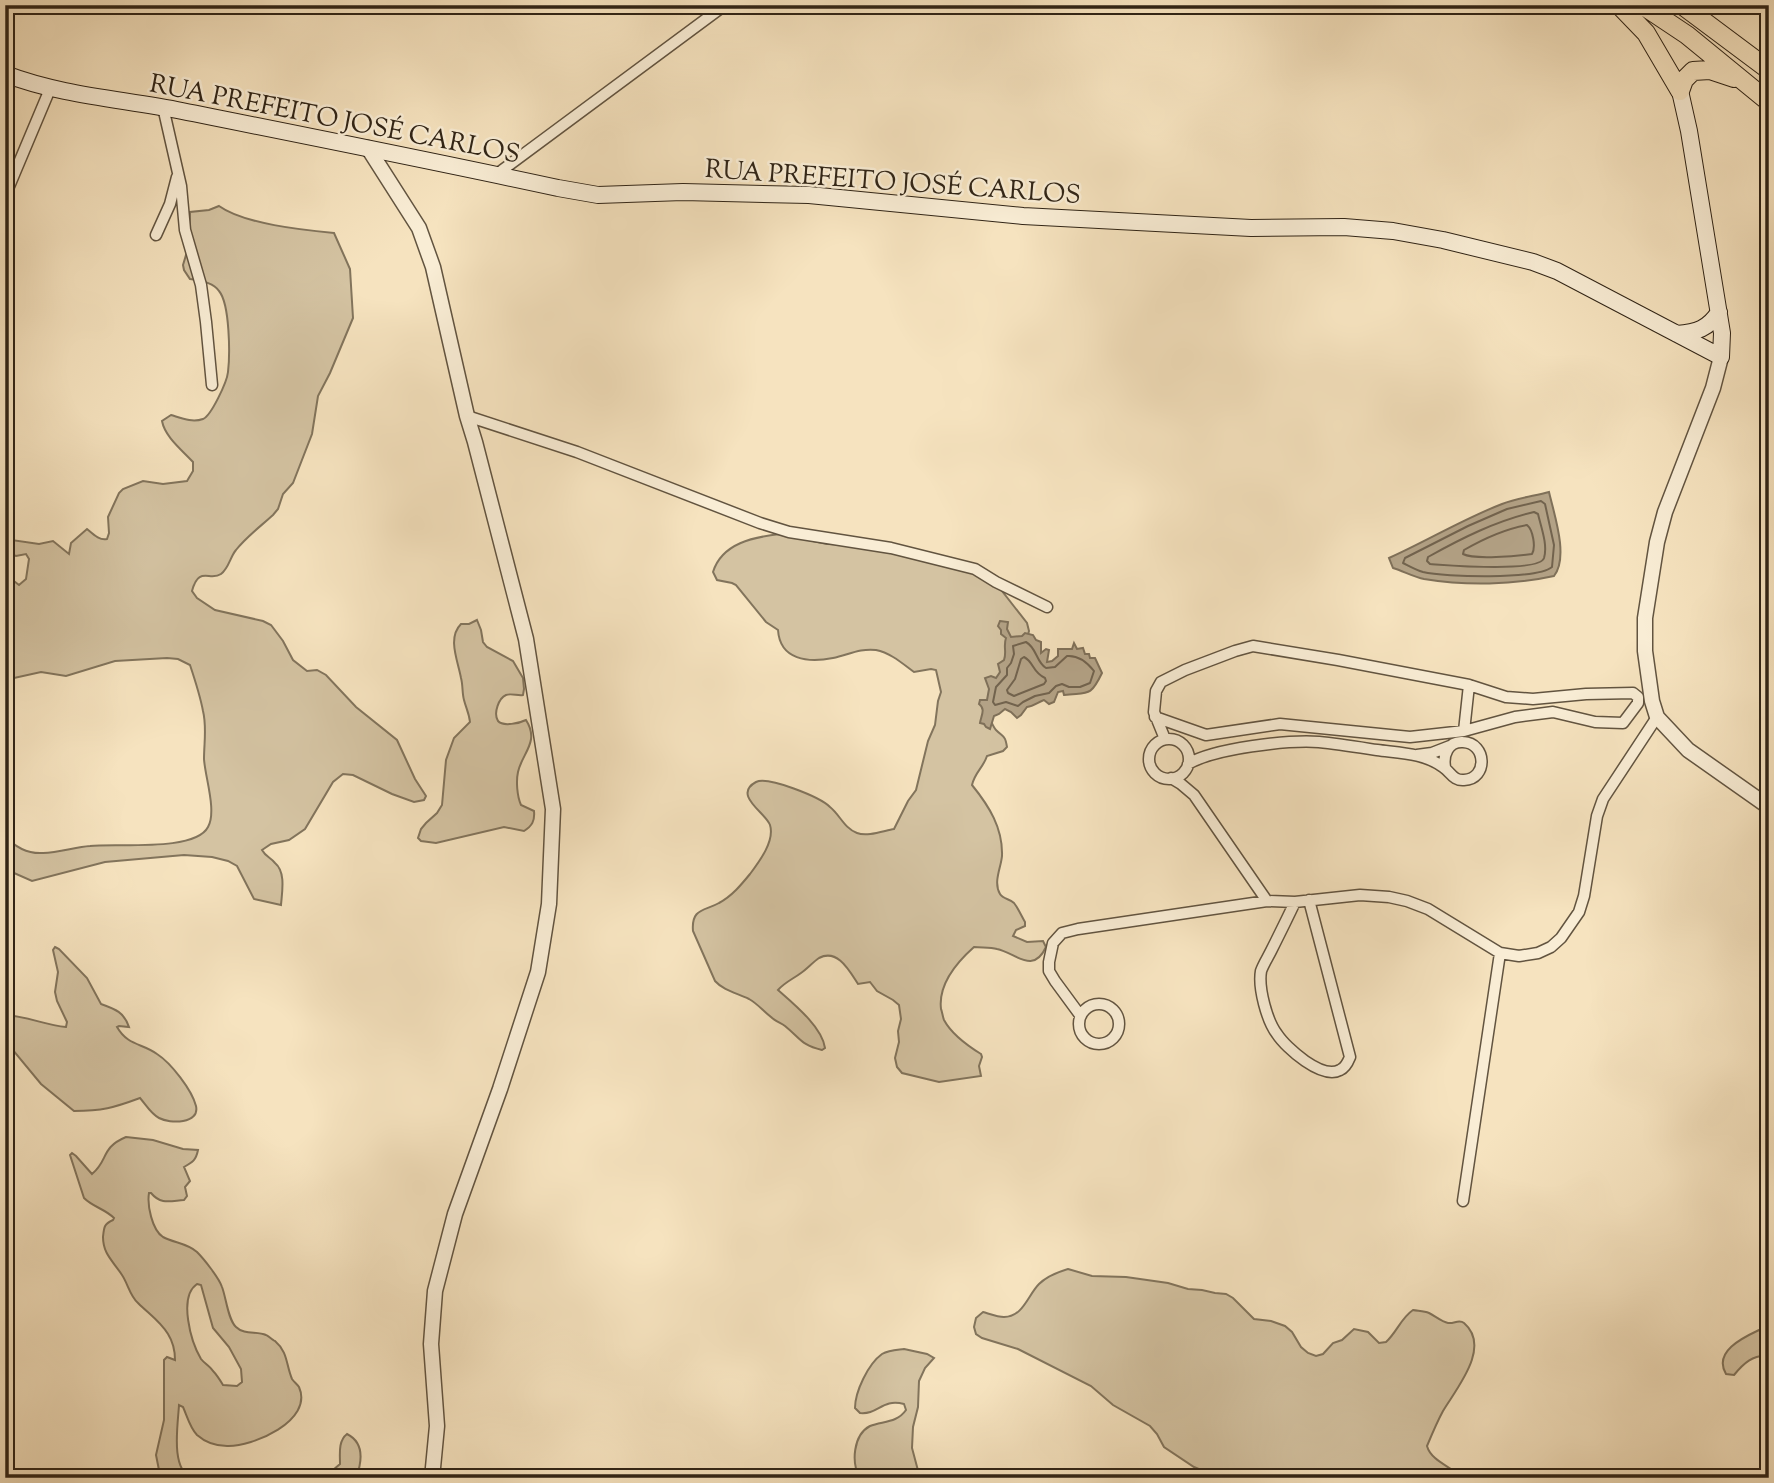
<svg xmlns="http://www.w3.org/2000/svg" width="1774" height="1483" font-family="'Sorts Mill Goudy',serif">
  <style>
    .green { fill: #d4c3a2; stroke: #82745c; stroke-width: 2; fill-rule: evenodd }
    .water { fill: #b3a286; stroke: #7f7059; stroke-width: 2 }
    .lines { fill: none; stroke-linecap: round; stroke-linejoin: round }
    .shore { stroke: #72634e; stroke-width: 2 }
    .minor-casing { stroke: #625440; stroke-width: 13 }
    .tertiary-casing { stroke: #625440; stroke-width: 17 }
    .secondary-casing { stroke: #302416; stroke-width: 18 }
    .primary-casing { stroke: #302416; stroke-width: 20 }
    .minor { stroke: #f9edd5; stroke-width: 10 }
    .tertiary { stroke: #f9edd5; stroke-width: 14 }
    .secondary { stroke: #f9edd5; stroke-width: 16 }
    .primary { stroke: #f6e3bf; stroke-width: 18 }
    .labels { text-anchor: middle; stroke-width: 5; stroke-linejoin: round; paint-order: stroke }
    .street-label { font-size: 26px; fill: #302416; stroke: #f9edd5 }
  </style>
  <rect width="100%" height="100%" fill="#f6e3bf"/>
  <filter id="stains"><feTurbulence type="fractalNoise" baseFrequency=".00286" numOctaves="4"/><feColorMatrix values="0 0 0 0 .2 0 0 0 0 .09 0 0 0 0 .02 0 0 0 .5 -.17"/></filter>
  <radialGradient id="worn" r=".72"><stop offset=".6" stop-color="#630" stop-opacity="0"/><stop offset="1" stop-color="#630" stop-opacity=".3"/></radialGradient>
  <path class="green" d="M219 206C244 224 303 230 334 233L350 269 353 318 330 373 318 396 312 434 293 483 283 494 278 509 273 515C261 526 246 537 236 550 230 557 229 568 221 574 210 582 199 565 192 591L197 598 215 610 263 621 271 625 283 641 293 660 307 671 317 670 326 675 356 707 397 740 415 779 426 796 424 800 414 802 392 794 353 775 343 774 333 782 305 829 289 840 271 844 262 850C266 857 270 857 275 863 286 872 282 892 281 905L254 899 237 866 228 861 212 857 184 855 105 862 32 881 5 869V836C15 847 28 854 43 853 59 853 75 847 90 846 116 843 195 852 208 827 217 811 205 777 204 759 204 743 207 727 203 711 200 695 195 680 190 665L178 659 167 658 115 661 66 676 41 672 5 680V574L19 585 26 579 29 559 26 554 16 556 11 554 10 545 12 540 39 544 53 541 69 554 71 543 87 529C93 534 100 541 107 539L109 533 108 517 119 493 123 489 143 481 163 484 187 481 193 471V462C182 450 165 437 162 421L171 415C181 418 192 423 203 419 211 416 227 382 228 372 230 355 230 304 219 291 213 282 200 281 190 279L184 270 183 265 189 245 190 212 209 210Z
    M780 534 827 544 869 545 991 577 1027 623 1029 631 1027 638 988 716C991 720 993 727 996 730 1004 738 1005 735 1007 747L1003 751 987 756C983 768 975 772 972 785 989 806 1003 828 1002 856 1001 868 993 882 1000 894 1003 899 1010 899 1014 903 1018 908 1022 917 1025 922V926L1016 930 1013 936 1027 942 1043 941 1046 947C1033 975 1016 953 997 949 990 947 981 948 974 947 956 963 938 984 941 1009 942 1011 943 1018 944 1020 951 1033 968 1046 981 1054L982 1057 979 1066 981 1076 939 1082 902 1073 897 1067 895 1058 899 1042 898 1031 901 1019 899 1005 893 1000 877 991 870 982 858 984C850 972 838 948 819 958 813 962 807 969 801 973 793 979 785 982 778 990 794 1004 822 1027 825 1048L822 1050C801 1045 801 1039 785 1026 781 1023 775 1021 771 1017 763 1011 758 1004 749 999 737 993 724 991 715 981L693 931C691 908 705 911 719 903 732 896 741 885 750 874 759 862 775 841 770 825 766 813 732 795 756 782 768 776 820 797 830 807 840 815 844 828 857 833 867 837 883 831 894 829L908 801 916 790 928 741 935 725 938 701 941 692 936 670 931 669 914 672C903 664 891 653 876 650 860 648 848 655 833 658 808 663 780 660 778 630L766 622 736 585 732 583 717 580 713 572C722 543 754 537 780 534Z
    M477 620 481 630 483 642 487 647 513 661 523 678 524 689 523 695C518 696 511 693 506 695 499 698 493 713 498 721 503 727 520 723 526 720 540 742 522 753 518 772 516 781 517 796 521 805L534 811C535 821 532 826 524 831L504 827 436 843 421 841 418 838 421 829 426 823 437 813 442 805 446 760 454 738 470 722C469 713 466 708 464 700 462 693 463 685 461 678 458 661 447 638 461 624H469Z
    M55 947 59 949 87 978 101 1004C115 1009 124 1012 129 1027L119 1026 117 1027C128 1046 142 1043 157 1054 171 1063 192 1090 196 1106 200 1124 170 1124 159 1118 151 1114 146 1105 140 1098 113 1108 102 1111 74 1111L41 1084 8 1044 5 1043V1015C26 1016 45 1025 66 1027L67 1022 57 1001 55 992 58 972 53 950Z
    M126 1137 153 1140 183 1149 198 1150C196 1160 193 1162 184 1167L190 1181 185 1187 187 1196 184 1200C170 1201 161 1205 151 1193H149C147 1205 152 1230 163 1237 174 1243 187 1243 197 1252 204 1259 219 1278 222 1287 226 1297 228 1320 236 1327 244 1335 257 1331 266 1335 267 1335 274 1341 275 1341 288 1352 286 1365 292 1379 294 1382 297 1384 299 1387 314 1421 252 1447 227 1446 216 1446 205 1442 197 1435 190 1428 187 1416 183 1407L179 1405C178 1424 170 1470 192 1478H164L159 1470 156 1455 164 1420V1360L167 1357 175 1360C175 1351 173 1342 168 1334 160 1321 149 1314 138 1303 130 1296 128 1284 122 1275 113 1261 103 1254 103 1237 104 1227 104 1224 113 1220L114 1218C105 1209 93 1207 84 1198L70 1155 72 1153 76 1156 92 1174C109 1160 100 1148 126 1137ZM197 1284 201 1285 213 1328 229 1347 241 1369 242 1382 237 1386 223 1385C220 1380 217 1375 213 1371 210 1366 204 1363 201 1359 191 1342 178 1297 197 1284Z
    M1068 1269 1092 1276 1126 1277 1168 1283 1188 1289 1202 1290 1215 1293 1226 1294 1233 1298 1254 1319 1271 1321 1285 1326 1292 1332 1301 1347 1308 1353 1316 1356 1323 1354 1333 1343 1342 1340 1354 1329 1368 1332 1379 1343 1386 1342C1397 1332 1401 1318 1413 1310 1418 1311 1424 1311 1429 1313 1435 1316 1442 1322 1448 1323 1454 1324 1459 1319 1464 1323 1492 1347 1456 1389 1443 1411 1437 1422 1432 1434 1427 1446 1431 1461 1452 1467 1463 1478H1231L1228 1475H1213L1194 1467 1164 1447 1157 1434 1150 1426 1113 1405 1091 1386 1018 1349 982 1338 976 1334 974 1327 976 1318 983 1312C990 1314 998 1317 1004 1317 1023 1317 1028 1295 1039 1284 1046 1277 1058 1272 1068 1269Z
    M1759 1330 1769 1340V1356C1753 1354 1743 1364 1734 1375L1726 1374C1713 1352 1742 1338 1759 1330Z
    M904 1349 927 1354 934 1358 925 1368 919 1381 918 1407 913 1427 912 1448 920 1478H860C851 1463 853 1435 870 1426 883 1421 897 1423 906 1410L904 1404C882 1398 878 1415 860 1413L855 1408C855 1392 868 1364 882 1354 889 1350 896 1350 904 1349Z
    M347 1434C365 1443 362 1462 356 1478H294L317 1469 333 1470 340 1464C340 1454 338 1441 347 1434Z"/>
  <path class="water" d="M1549 492C1554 514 1569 557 1554 576 1513 585 1466 586 1424 579 1414 577 1403 571 1393 568L1389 558C1427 541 1463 519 1502 504 1517 498 1534 496 1549 492Z
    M1000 621 1008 622 1007 629 1011 637 1022 636 1025 633 1033 635 1036 640 1041 642V653L1046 649 1049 650 1047 662 1052 661 1058 656V649H1072L1074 643 1077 649 1083 648 1085 654H1089L1090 658H1095L1102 673C1090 698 1088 692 1064 695L1063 691 1058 692 1054 702 1049 704 1044 700C1038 702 1034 706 1027 707L1021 715 1017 718 1011 712 1005 709 999 714 994 716 990 729 986 727 984 724 980 723C981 716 986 709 979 704L980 700H987L989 689 985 678 991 676 996 678 1000 672 998 664 1004 660C1007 652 1003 646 1006 638L1001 634V630L998 626Z"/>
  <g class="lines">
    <path class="shore" d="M1541 501 1545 504 1554 545 1552 567C1536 580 1445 577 1423 572 1416 570 1409 566 1403 563L1405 558 1468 526 1507 509Z
      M1534 512 1538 514C1541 527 1548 545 1544 558 1539 573 1446 565 1430 564L1427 561 1428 557C1462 538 1496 521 1534 512Z
      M1527 525C1533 530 1536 547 1532 554 1517 556 1474 560 1463 554L1464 550C1483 539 1505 529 1527 525Z
      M1026 642C1037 648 1036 662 1046 668L1055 667 1067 656C1079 655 1087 662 1094 671L1090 683 1080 687H1069L1062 684 1056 686 1049 693 1035 696 1023 702 1018 706 1006 702 995 705 993 702 996 687 1007 675V668L1011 663 1014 654 1013 646Z
      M1024 657C1034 662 1032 672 1045 678L1046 681 1044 684 1014 696 1008 693 1007 690 1015 679 1021 659Z"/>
    <defs>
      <path id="minor" d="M163 107 181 186 185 230 201 285 206 322 212 385
        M497 174 725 5
        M5 196 50 89
        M156 235 170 204 177 177
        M467 416 577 452 760 523 789 532 891 548 975 569 996 582 1047 607
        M1155 717 1206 735 1280 724 1410 737 1464 731 1515 717 1553 712 1595 722 1623 723 1638 703V697L1633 693 1586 694 1533 699 1506 697 1469 685 1338 660 1253 646 1235 651 1185 670 1161 682 1156 691 1154 712 1165 739
        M1464 731 1469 685
        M1149 759a20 20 0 1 1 40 0a20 20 0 1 1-40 0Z
        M1417 755 1432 753 1450 746
        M1188 764C1215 748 1287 740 1319 742 1338 744 1357 747 1377 750 1399 753 1424 753 1443 767 1451 772 1453 781 1464 780 1488 779 1487 743 1463 742 1448 741 1443 755 1445 767
        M1171 778 1181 784 1194 795 1267 901
        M1295 902C1287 919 1279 935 1271 951 1268 957 1263 965 1261 971 1258 988 1267 1021 1277 1034 1286 1048 1322 1080 1340 1070 1345 1068 1348 1062 1350 1057L1309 900
        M1079 1024a20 20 0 1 1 40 0a20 20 0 1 1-40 0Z
        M1080 1015 1055 981 1049 971V962L1053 943 1062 933 1078 929 1267 901 1295 902 1360 895 1389 897 1407 901 1428 909 1500 953 1519 956 1538 953 1551 947 1561 938 1579 912 1584 896 1597 816 1603 799 1657 717
        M1463 1201 1500 953"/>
      <path id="tertiary" d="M368 148 419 228 433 267 467 416 475 442 526 639 553 809 549 904 538 972 500 1089 455 1214 435 1291 431 1344 437 1426 432 1478
        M1721 357 1713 388 1665 512 1657 542 1645 618V651L1652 701 1657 717 1688 750 1769 807"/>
      <path id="secondary" d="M5 74C63 96 122 99 182 111 307 136 433 161 558 188L598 195 683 192 809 195 1023 216 1251 228 1344 227 1393 231 1443 240 1533 262 1557 271 1721 357 1722 333 1689 131 1680 91
        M1677 334C1697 332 1708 329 1719 312"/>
      <path id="primary" d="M1619 5 1646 33 1680 91
        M1642 5 1687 35 1769 102
        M1682 5 1769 70
        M1680 91 1684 80 1693 71 1710 70 1734 78"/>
    </defs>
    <use href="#minor" class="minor-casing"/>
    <use href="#tertiary" class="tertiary-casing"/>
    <use href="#secondary" class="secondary-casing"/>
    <use href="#primary" class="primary-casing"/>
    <use href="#minor" class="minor"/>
    <use href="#tertiary" class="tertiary"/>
    <use href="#secondary" class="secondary"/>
    <use href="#primary" class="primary"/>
  </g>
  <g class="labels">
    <g class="street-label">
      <text transform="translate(335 118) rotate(11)" y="9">RUA PREFEITO JOSÉ CARLOS</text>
      <text transform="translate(893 181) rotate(4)" y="9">RUA PREFEITO JOSÉ CARLOS</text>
    </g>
  </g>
  <rect width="1774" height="1483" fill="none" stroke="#f6e3bf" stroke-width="28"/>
  <rect x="7" y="7" width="1760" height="1469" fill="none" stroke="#302416" stroke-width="3.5"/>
  <rect x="14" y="14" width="1746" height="1455" fill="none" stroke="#302416" stroke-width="2"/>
  <rect width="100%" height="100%" filter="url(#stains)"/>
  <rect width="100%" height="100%" fill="url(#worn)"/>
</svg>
